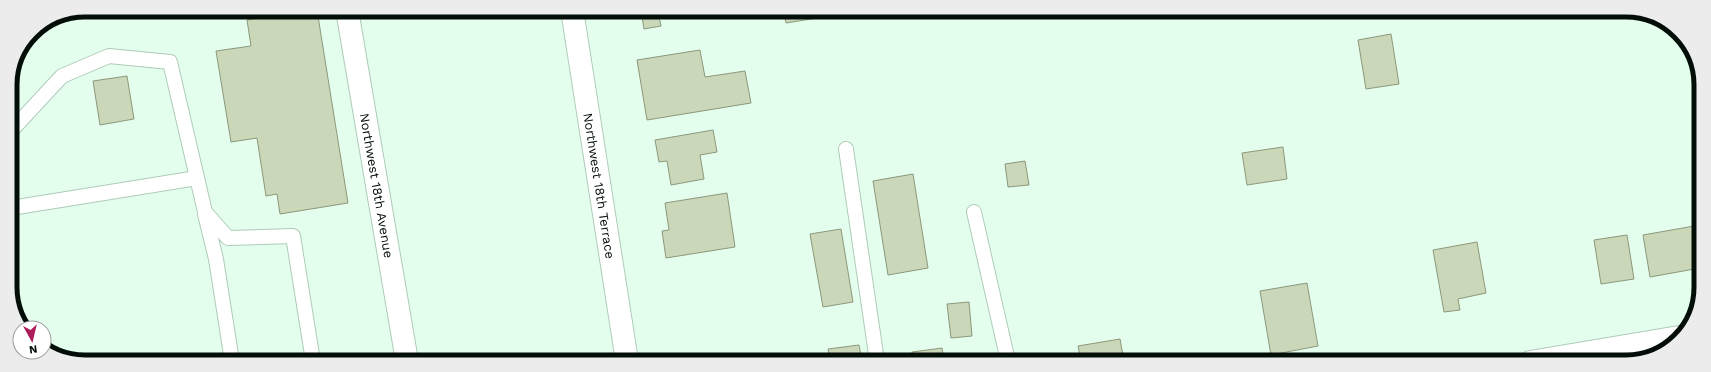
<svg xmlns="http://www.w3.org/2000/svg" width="1711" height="372" font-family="'Work Sans',sans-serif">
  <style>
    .building { fill: #cad7b8; stroke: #8c987b }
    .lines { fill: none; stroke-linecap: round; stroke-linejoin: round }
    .service-casing { stroke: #adccb8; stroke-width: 16 }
    .minor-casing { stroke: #adccb8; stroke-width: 24 }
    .service { stroke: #fff; stroke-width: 14 }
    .minor { stroke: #fff; stroke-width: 22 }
    .labels { text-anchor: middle; stroke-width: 4; stroke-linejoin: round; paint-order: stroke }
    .street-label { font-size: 13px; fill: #040e08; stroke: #fff }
    .rim { fill: none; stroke: #040e08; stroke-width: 5 }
  </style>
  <rect width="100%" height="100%" fill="#e4feed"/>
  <path class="building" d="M307 10H317L348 203 280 214 277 194 266 196 257 138 231 142 216 51 251 46 247 20Z
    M641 10 658 11 661 26 644 29Z
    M784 11H847L848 13 786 23Z
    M1391 34 1399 84 1366 89 1358 40Z
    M700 50 705 77 745 71 751 103 647 120 637 60Z
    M127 76 134 119 100 125 93 81Z
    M713 130 717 152 700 155 704 179 671 185 667 161 659 162 655 140Z
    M1283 147 1287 179 1247 185 1242 153Z
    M1025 161 1029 185 1008 187 1005 164Z
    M913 174 928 268 888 275 873 181Z
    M727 193 735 247 666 258 662 231 669 230 665 203Z
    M1700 225V268L1650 277 1643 235Z
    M841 229 853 302 823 307 810 234Z
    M1627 235 1634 279 1601 284 1594 240Z
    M1477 242 1486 293 1458 299 1460 310 1444 312 1433 250Z
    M1307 283 1318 346 1271 355 1260 291Z
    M969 302 972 336 951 338 947 304Z
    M1120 339 1124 361H1081L1078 346Z
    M859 345 862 361H830L828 349Z
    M942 348 944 361H913L912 352Z
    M989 354 990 361H946Z"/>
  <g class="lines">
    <defs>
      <path id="service" d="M10 132 62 76 109 56 170 62 205 212 228 238 293 236 313 361
        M846 149 877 361
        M11 208 197 178
        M974 212 1008 361
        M205 214 216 259 232 361"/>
      <g id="minor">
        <path id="s1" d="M347 10 407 361"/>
        <path id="s2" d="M572 10 627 361"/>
        <path d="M1530 362 1679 337"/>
      </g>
    </defs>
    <use href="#service" class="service-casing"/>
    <use href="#minor" class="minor-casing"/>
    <use href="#service" class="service"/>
    <use href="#minor" class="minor"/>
  </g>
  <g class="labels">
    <g class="street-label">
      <text dy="5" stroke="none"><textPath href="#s1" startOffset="178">Northwest 18th Avenue</textPath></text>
      <text dy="5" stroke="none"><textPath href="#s2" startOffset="178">Northwest 18th Terrace</textPath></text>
    </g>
  </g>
  <path d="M0 0H1711V372H0ZM85 17H1626A68 68 0 0 1 1694 85V287A68 68 0 0 1 1626 355H85A68 68 0 0 1 17 287V85A68 68 0 0 1 85 17Z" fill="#ebeceb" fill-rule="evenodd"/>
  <path class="rim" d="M85 17H1626A68 68 0 0 1 1694 85V287A68 68 0 0 1 1626 355H85A68 68 0 0 1 17 287V85A68 68 0 0 1 85 17Z"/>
  <g transform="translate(32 340) rotate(172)"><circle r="19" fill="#ffffff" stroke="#9b9f9c"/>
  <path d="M0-3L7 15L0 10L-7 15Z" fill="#ac1d5a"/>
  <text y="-6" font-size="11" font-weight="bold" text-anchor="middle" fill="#040e08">N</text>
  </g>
</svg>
